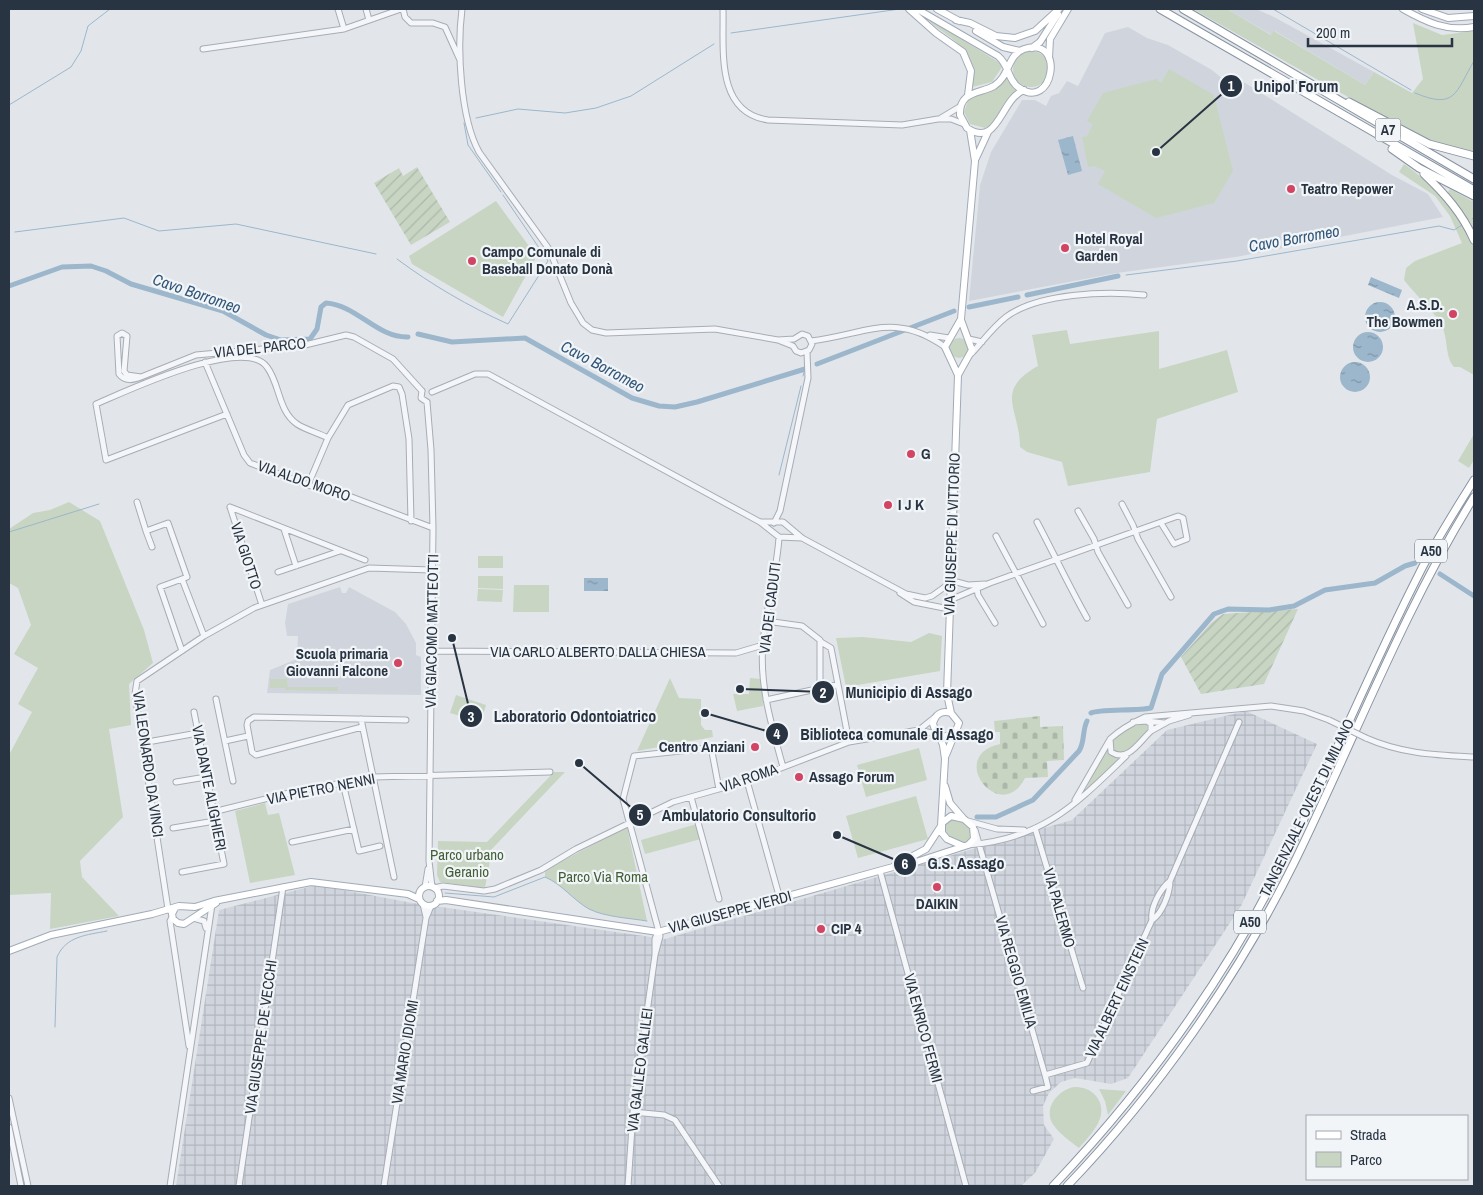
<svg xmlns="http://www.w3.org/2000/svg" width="1483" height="1195" font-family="'Archivo Narrow',sans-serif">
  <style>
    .built { fill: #d0d5dd }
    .industrial { fill: url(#industrial-grid) }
    .green { fill: #c8d5c3 }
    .cemetery { fill: url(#cemetery-stones) }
    .garden { fill: url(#garden-furrows) }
    .water { fill: url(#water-ripples) }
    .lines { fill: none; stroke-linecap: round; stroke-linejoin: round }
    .stream { stroke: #9cb6cb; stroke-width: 1 }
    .canal { stroke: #9cb6cb; stroke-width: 5 }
    .minor-casing { stroke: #a7adb5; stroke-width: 7 }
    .major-casing { stroke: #a1abb7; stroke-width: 8 }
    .highway-casing { stroke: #8994a2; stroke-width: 9 }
    .minor { stroke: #f5f6f9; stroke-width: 5 }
    .major { stroke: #fff; stroke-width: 6 }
    .highway { stroke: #fff; stroke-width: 7 }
    .minor-bridge-casing { stroke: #a7adb5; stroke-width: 7; stroke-linecap: butt }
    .minor-bridge { stroke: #f5f6f9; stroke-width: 5 }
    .poi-dot { fill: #d24463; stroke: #f2f5f8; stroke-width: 2 }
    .labels { text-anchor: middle; stroke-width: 4.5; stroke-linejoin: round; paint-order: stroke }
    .shield { fill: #f2f5f8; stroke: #656e79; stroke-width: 1 }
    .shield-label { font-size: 14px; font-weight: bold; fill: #293443 }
    .poi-label { font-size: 15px; font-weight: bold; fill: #293443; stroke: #f2f5f8; text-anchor: start }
    .street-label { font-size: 15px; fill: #293443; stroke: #f2f5f8 }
    .park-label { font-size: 15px; fill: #415f36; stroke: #f2f5f8 }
    .water-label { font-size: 16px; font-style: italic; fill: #325678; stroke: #f2f5f8 }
    .leader { fill: none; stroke: #293443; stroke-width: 2 }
    .callout-dot { fill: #293443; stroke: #f2f5f8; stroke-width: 2 }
    .mark-label { font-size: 15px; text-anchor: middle; font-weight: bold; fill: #fff }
    .callout-label { font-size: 16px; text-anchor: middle; font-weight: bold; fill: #293443; stroke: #f2f5f8; stroke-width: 4.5; stroke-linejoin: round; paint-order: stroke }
  </style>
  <defs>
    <pattern id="industrial-grid" width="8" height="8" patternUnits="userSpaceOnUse" patternTransform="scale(1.25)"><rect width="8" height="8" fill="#d0d5dd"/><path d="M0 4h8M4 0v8" fill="none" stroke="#b3b7bf"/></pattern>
    <pattern id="cemetery-stones" width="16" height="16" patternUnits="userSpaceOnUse" patternTransform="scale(1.25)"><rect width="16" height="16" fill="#c8d5c3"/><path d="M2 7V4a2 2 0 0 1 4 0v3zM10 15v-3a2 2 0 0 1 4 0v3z" fill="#acb7a9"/></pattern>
    <pattern id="garden-furrows" width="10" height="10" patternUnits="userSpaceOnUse" patternTransform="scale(1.25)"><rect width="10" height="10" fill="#c8d5c3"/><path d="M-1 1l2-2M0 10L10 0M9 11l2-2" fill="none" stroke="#acb7a9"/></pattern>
    <pattern id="water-ripples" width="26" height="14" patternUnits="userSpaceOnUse" patternTransform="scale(1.25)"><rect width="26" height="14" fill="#9cb6cb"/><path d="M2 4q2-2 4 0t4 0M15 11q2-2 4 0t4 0" fill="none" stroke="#7f95a6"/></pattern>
  </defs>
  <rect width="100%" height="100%" fill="#e2e6eb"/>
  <path class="built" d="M1227 9H1256L1274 17 1374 72 1365 85 1275 31 1272 35Z
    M1128 27 1147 38 1168 45 1212 70 1223 79 1234 76 1392 175 1428 194 1443 217 1236 257 1117 273 969 301 980 185 991 152 1022 100H1035L1046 106 1051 96 1059 93 1067 81 1078 86 1105 33Z
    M340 587 342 593H346L349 587 395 612 406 624 416 643V655L421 657V695L267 693 270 670 297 659 298 636H287L285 623 288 604Z"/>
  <path class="industrial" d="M1246 711 1317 744 1241 906 1128 1078 1111 1084 1075 1078 1061 1082 1049 1093 1043 1106 1044 1125 1054 1139 1035 1173 1021 1186H176L219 910 316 885 413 903 665 939 1072 820 1167 730Z"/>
  <path class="green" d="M1193 9H1227L1271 35 1274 31 1365 85 1374 72 1412 93 1423 79 1413 23 1442 35 1474 31V153L1442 146 1417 136Z
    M922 15 1000 63 1002 67 992 82 972 87C980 47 946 38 922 15Z
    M1013 69a18 18 0 1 1 36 0a18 18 0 1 1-36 0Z
    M1169 69 1214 95 1233 171 1214 203 1156 218 1098 184 1105 171 1094 166 1088 167 1082 137 1087 136 1093 124 1087 121 1103 93 1156 79 1161 83Z
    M1007 78 1016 90C1003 102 998 123 985 128L970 124 964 112 969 98 994 89Z
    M1404 164C1434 185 1461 212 1474 247V375L1460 367H1454C1444 356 1449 336 1440 322 1430 308 1415 294 1404 280L1406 268 1415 261 1462 243 1450 216 1435 196 1399 172Z
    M1450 189 1474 202V232L1448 192Z
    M496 201 534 253 535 259 503 317 412 264 409 256Z
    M1067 330 1070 344 1159 331V369L1227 350 1238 392 1157 419 1150 472 1068 486 1062 462 1027 452 1020 447C1020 409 993 391 1038 366L1032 335Z
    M949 348a10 10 0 1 1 20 0a10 10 0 1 1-20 0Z
    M1474 434V460L1469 468 1458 461Z
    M69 502 100 521 144 630 153 663 129 684 131 725 109 729 123 817 80 861 82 877 119 916 50 929 51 893 9 895V755L32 712 18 704 38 668 14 654 31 625 18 588 9 583V529L33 513 50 510Z
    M478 556H503V568H478Z
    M478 576H503V589L478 588Z
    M514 585H549V612H513Z
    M478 589 503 590 502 602 477 601Z
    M929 633 942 636 940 671 846 687 836 638 863 637 911 642Z
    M670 678 679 698 701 699V725L705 730H712L713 737 637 751Z
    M750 678 761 679 763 706 737 711 733 694H749Z
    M270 679H287L288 687H338V691L285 690V688H270Z
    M456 695 486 705 481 722 450 713Z
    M1147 723V731L1125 753 1114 752 1112 742C1120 730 1133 725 1147 723Z
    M919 748 927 780 866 797 857 765Z
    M1106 749 1111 754 1119 759 1085 791Z
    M554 772H565L492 849 485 888 440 882 437 875 438 841 487 842Z
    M916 796 928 839 858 858 846 816Z
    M265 803 268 815 279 813 295 875 250 883 235 811Z
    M955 818 969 825 972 836 966 842H957L945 834C944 824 946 822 955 818Z
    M697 824 701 839 645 854 641 840Z
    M627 827 647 921C629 918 605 917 589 909 573 900 562 884 545 877V870Z
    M1074 1087C1083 1087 1090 1089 1096 1096 1111 1115 1091 1134 1079 1148 1071 1142 1061 1135 1055 1127 1041 1111 1057 1090 1074 1087Z
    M1099 1089 1126 1091 1108 1115 1105 1101Z"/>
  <path class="cemetery" d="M1040 716V727L1063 726 1064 760 1047 761 1048 777 1025 778C1001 826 945 756 1000 744V732H995L994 721Z"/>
  <path class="garden" d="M417 167 450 222 411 245 374 183 399 168 403 176Z
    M1298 609 1264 684 1201 694 1181 657 1211 623 1223 614Z"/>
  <path class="water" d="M1073 136 1082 171 1068 175 1058 140Z
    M1371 277 1402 290 1399 298 1368 285Z
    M1365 317a15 15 0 1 1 30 0a15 15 0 1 1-30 0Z
    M1353 347a15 15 0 1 1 30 0a15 15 0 1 1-30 0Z
    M1340 377a15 15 0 1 1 30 0a15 15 0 1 1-30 0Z
    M584 578H608V591H584Z"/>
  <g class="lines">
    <path class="stream" d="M1273 9 1411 90
      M731 33 900 9
      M1415 93C1456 110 1455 93 1474 61
      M9 105 71 67 81 51 88 26 110 9
      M476 118 518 109 565 113 596 108 631 96 714 44
      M464 123 468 145 501 192
      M1472 219 1474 217
      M15 232 124 218 159 231 236 224 376 254
      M397 259C432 285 468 306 508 324L548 261 503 195
      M1126 275 1237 261 1439 226 1454 230 1462 225
      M803 376 805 369
      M779 475 801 386
      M9 532 99 504
      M445 893 494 897 545 877C562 884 573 900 589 909 605 917 629 918 647 921
      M55 1027 57 957C66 936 87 935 107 931"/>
    <path class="canal" d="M9 286 62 267 91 266 106 271 131 284 223 311 266 335 281 340 310 339 317 329 321 307 326 303C357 305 377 338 408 337
      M1027 295 1118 276
      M969 307 1018 297
      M418 334 452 342 525 338 632 398 659 406 675 407 697 402 805 369
      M817 364 954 311
      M1440 574 1474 596
      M1091 713C1098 709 1137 711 1151 708L1162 674 1214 614 1228 609 1269 610 1294 606 1325 590 1375 583 1405 566 1415 563
      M977 817H996L1033 800 1079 751C1085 742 1082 731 1087 721"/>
    <defs>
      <path id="minor" d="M338 9 344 29 401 9
        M366 9 369 20
        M403 9 405 17 411 23H433L445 27 460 60
        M462 9C457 48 460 117 479 152L549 249 571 303 583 323 592 330 606 333 715 329 778 340 794 339 802 334 808 336 812 344 809 350 801 353 796 351 793 346 778 340
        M723 9C724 49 715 112 768 120L902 125 938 119H951L964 124
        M203 49 344 29
        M941 118 961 106
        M930 335 949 338
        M969 339 982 342
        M811 341C867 334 894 311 945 347
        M972 353C983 341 993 327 1006 317 1038 293 1106 291 1144 295
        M205 362 244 455 250 463 308 485 349 496 433 528
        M141 377 127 375 124 371 127 336 122 333 117 336 119 374C125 382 133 380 141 377L196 355 305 345 346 335 354 337 393 359 422 391
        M422 391 421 398 427 402
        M432 392 475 374H488L760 522 779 537 802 538
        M427 402 431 450 433 528 429 861 432 887
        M227 414 106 460 96 404C127 391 244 335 267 367 280 384 278 411 297 424 306 430 319 433 328 438
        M308 485 328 438 348 405 393 386 399 387 402 394 409 439 411 521
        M137 502 146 531
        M1122 504 1133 525 1138 539 1171 597
        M230 507 365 560
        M230 507 262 605
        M1078 511 1094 539 1098 552 1128 605
        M761 522H783L802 538 906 594 925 598 932 596 953 581 968 585 985 584
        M1037 522C1054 554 1069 586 1087 618
        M774 523 780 511 808 378 807 352
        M284 529 296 566
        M996 536 1043 624
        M779 537C777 572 766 607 763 643 759 685 772 727 783 767
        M152 547 146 531 168 523 187 577 182 579 204 636
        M278 572 340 551
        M977 588 978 595 995 623
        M900 593 914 602 949 609
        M950 600 990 583 1178 516 1183 518 1187 539 1174 544 1161 523
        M766 621 802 626 820 640V687L838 685
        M821 642 831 648 849 742
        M182 651 160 587 182 579
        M432 651 736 653 763 645
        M216 699 233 781
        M766 700 821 688
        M361 719 394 877
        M1147 721 1164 723
        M1133 722 1147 721 1151 724V731C1139 742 1128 763 1111 752L1110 739C1121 729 1132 723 1145 717L1271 706 1304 711 1329 720
        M362 727 256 755 252 752 247 725 248 721 254 717 406 720
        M919 730 934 718
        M1151 731 1169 721 1189 715
        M1366 738C1402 754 1436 755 1474 757
        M153 741 198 733
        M225 741 248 736
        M747 781 780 899
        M176 782 206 777
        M343 783 359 851 380 846
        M691 797 719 899
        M1075 800 1109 741
        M213 812 289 793 374 777 550 772
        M968 821 997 829 1024 830
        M173 828 215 821
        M1035 828 1083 988
        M975 830 1045 1075 1048 1087 1033 1091
        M292 842 354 829
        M968 845C1043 839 1075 805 1126 756
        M880 871 966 1186
        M182 872 224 864 194 712
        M425 887 428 869
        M434 888 443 886 484 891 495 889 541 870 576 849 673 802 747 781 849 742 919 730 936 734
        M423 904 426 917
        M170 911 168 909 135 694 137 681 204 636 254 608 369 568 432 570
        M172 917 170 921 189 1046
        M193 918 204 921 206 928
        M1152 920C1150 908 1160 889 1170 881
        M655 955 660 936 623 799 634 756 708 748 712 752 719 789
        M1045 1075 1087 1063 1152 920C1162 914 1170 893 1170 881L1239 722
        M9 1098 28 1186
        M633 1112 664 1115 675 1120 719 1186
        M9 1127 21 1186
        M170 1186 212 905
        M239 1186 283 887
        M384 1186 426 918 431 906
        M628 1186 633 1112 655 955V939L658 932"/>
      <path id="major" d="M909 9 936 33 963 52 971 71 968 95
        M917 9 998 56C1010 66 1007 79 1018 87 1053 114 1067 35 1024 49 1007 55 1010 76 994 86 979 94 959 91 960 115L967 128C999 149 1000 99 1024 90
        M937 9 959 21
        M1403 9C1426 22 1447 32 1474 27
        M1422 9 1448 18 1474 16
        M956 20 970 23 996 36 1015 38 1035 31 1059 9
        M976 31 1003 47 1020 51
        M1032 48 1040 42 1058 14
        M1049 58 1050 39 1068 9
        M976 158 988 132
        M958 375 972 350 961 320
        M951 713 947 694 958 375 945 347 961 319 975 161 970 130
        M946 755 959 723 951 713C942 710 935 714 933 724L936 732 943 737 954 734
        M945 786 950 803 963 818
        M894 866 926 849 941 826 945 759 943 745 939 735
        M419 896a10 10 0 1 1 20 0a10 10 0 1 1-20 0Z
        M437 901 446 900 658 932 893 867 907 865 968 845 974 839 973 827 964 819 951 816 942 823V833L947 839 963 846
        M175 908 172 914 173 919 178 923 184 924 216 903
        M9 951 51 935 152 914 179 906 195 907 214 901 311 882 408 894 419 899"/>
      <path id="highway" d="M1160 9 1474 190
        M1183 9 1474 179
        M1349 102 1429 144 1474 156
        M1392 149 1419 168 1474 196
        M1424 174C1445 194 1462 213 1474 240
        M1053 1186C1143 1091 1222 983 1281 866 1329 771 1369 672 1418 576 1434 543 1455 511 1474 480
        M1067 1186C1157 1092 1236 980 1294 863 1354 741 1402 613 1474 497"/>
    </defs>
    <use href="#minor" class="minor-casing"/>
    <use href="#major" class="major-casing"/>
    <use href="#highway" class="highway-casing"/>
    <use href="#minor" class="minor"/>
    <use href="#major" class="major"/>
    <use href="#highway" class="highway"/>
    <defs>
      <path id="minor-bridge" d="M1329 720 1366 738"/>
    </defs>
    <use href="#minor-bridge" class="minor-bridge-casing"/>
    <use href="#minor-bridge" class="minor-bridge"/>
  </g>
  <g class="poi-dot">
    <circle cx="1291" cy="189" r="5"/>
    <circle cx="1065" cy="248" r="5"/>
    <circle cx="472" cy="261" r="5"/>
    <circle cx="1453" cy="314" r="5"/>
    <circle cx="911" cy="454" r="5"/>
    <circle cx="888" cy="505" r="5"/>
    <circle cx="398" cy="663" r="5"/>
    <circle cx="755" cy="747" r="5"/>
    <circle cx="799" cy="777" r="5"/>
    <circle cx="937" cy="887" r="5"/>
    <circle cx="821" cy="929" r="5"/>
  </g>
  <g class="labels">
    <g class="shield">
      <rect x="1375.5" y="118.5" width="25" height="23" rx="4"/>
      <rect x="1415" y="539.5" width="32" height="23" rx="4"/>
      <rect x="1234" y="910.5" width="32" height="23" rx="4"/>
    </g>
    <g class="shield-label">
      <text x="1388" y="135">A7</text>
      <text x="1431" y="556">A50</text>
      <text x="1250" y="927">A50</text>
    </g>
    <g class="poi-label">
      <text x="1301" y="194">Teatro Repower</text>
      <text x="1075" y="244">Hotel Royal<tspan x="1075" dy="17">Garden</tspan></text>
      <text x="482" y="257">Campo Comunale di<tspan x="482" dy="17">Baseball Donato Donà</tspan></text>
      <text x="1443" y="310" text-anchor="end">A.S.D.<tspan x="1443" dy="17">The Bowmen</tspan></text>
      <text x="921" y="459">G</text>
      <text x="898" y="510">I J K</text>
      <text x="388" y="659" text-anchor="end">Scuola primaria<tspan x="388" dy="17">Giovanni Falcone</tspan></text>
      <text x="745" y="752" text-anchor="end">Centro Anziani</text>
      <text x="809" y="782">Assago Forum</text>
      <text x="937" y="909" text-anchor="middle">DAIKIN</text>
      <text x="831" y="934">CIP 4</text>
    </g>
    <g class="street-label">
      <text transform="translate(260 348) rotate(-6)" y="5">VIA DEL PARCO</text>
      <text transform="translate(304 481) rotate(19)" y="5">VIA ALDO MORO</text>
      <text transform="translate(952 534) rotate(-88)" y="5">VIA GIUSEPPE DI VITTORIO</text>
      <text transform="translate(246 556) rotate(72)" y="5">VIA GIOTTO</text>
      <text transform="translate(770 608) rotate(-83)" y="5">VIA DEI CADUTI</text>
      <text transform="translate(432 631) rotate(-89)" y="5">VIA GIACOMO MATTEOTTI</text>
      <text x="598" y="657">VIA CARLO ALBERTO DALLA CHIESA</text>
      <text transform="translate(148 764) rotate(82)" y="5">VIA LEONARDO DA VINCI</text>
      <text transform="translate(749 778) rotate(-19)" y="5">VIA ROMA</text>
      <text transform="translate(209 788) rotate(79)" y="5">VIA DANTE ALIGHIERI</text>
      <text transform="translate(321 789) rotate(-11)" y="5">VIA PIETRO NENNI</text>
      <text transform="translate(1307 808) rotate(-64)" y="5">TANGENZIALE OVEST DI MILANO</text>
      <text transform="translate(1059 908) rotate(74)" y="5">VIA PALERMO</text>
      <text transform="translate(730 912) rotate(-15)" y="5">VIA GIUSEPPE VERDI</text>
      <text transform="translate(1016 972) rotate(74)" y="5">VIA REGGIO EMILIA</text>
      <text transform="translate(1117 998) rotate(-65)" y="5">VIA ALBERT EINSTEIN</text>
      <text transform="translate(923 1028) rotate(75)" y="5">VIA ENRICO FERMI</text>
      <text transform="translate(261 1037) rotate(-82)" y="5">VIA GIUSEPPE DE VECCHI</text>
      <text transform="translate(405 1052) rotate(-81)" y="5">VIA MARIO IDIOMI</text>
      <text transform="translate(640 1070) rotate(-83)" y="5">VIA GALILEO GALILEI</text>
    </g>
    <g class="park-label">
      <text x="467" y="860">Parco urbano<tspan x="467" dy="17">Geranio</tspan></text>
      <text x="603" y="882">Parco Via Roma</text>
    </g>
    <g class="water-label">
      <text transform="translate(1294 238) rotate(-10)" y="6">Cavo Borromeo</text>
      <text transform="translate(197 293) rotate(19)" y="6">Cavo Borromeo</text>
      <text transform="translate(603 366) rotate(28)" y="6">Cavo Borromeo</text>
    </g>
  </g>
  <path class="leader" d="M1156 152L1231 86M740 689L823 692M452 638L471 716M705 713L777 734M579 763L640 815M837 835L905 864"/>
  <g class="callout-dot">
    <circle cx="1156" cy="152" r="5"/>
    <circle cx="740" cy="689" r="5"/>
    <circle cx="452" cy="638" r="5"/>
    <circle cx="705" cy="713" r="5"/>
    <circle cx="579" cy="763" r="5"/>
    <circle cx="837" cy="835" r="5"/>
    <circle cx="1231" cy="86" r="12"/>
    <circle cx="823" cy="692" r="12"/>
    <circle cx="471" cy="716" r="12"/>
    <circle cx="777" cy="734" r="12"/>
    <circle cx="640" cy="815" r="12"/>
    <circle cx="905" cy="864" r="12"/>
  </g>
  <g class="mark-label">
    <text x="1231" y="91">1</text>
    <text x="823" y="698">2</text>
    <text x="471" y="722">3</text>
    <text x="777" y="739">4</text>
    <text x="640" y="820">5</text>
    <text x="905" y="869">6</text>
  </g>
  <g class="callout-label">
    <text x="1296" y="92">Unipol Forum</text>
    <text x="909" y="698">Municipio di Assago</text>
    <text x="575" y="722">Laboratorio Odontoiatrico</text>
    <text x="897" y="740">Biblioteca comunale di Assago</text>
    <text x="739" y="821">Ambulatorio Consultorio</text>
    <text x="966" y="869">G.S. Assago</text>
  </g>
  <rect width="1483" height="1195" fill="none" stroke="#293443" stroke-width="20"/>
  <rect x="1306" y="1115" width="162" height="65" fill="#f2f5f8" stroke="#a2a8b0"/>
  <rect x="1316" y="1131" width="25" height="8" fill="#ffffff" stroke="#a2a8b0"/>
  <text x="1350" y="1140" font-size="15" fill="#293443">Strada</text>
  <rect x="1316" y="1152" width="25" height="15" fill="#c8d5c3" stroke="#a2a8b0"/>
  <text x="1350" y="1165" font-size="15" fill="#293443">Parco</text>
  <path d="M1308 38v8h144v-8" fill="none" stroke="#293443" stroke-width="2.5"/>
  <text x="1316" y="38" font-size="15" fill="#293443" stroke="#f2f5f8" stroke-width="4" paint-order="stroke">200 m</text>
</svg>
